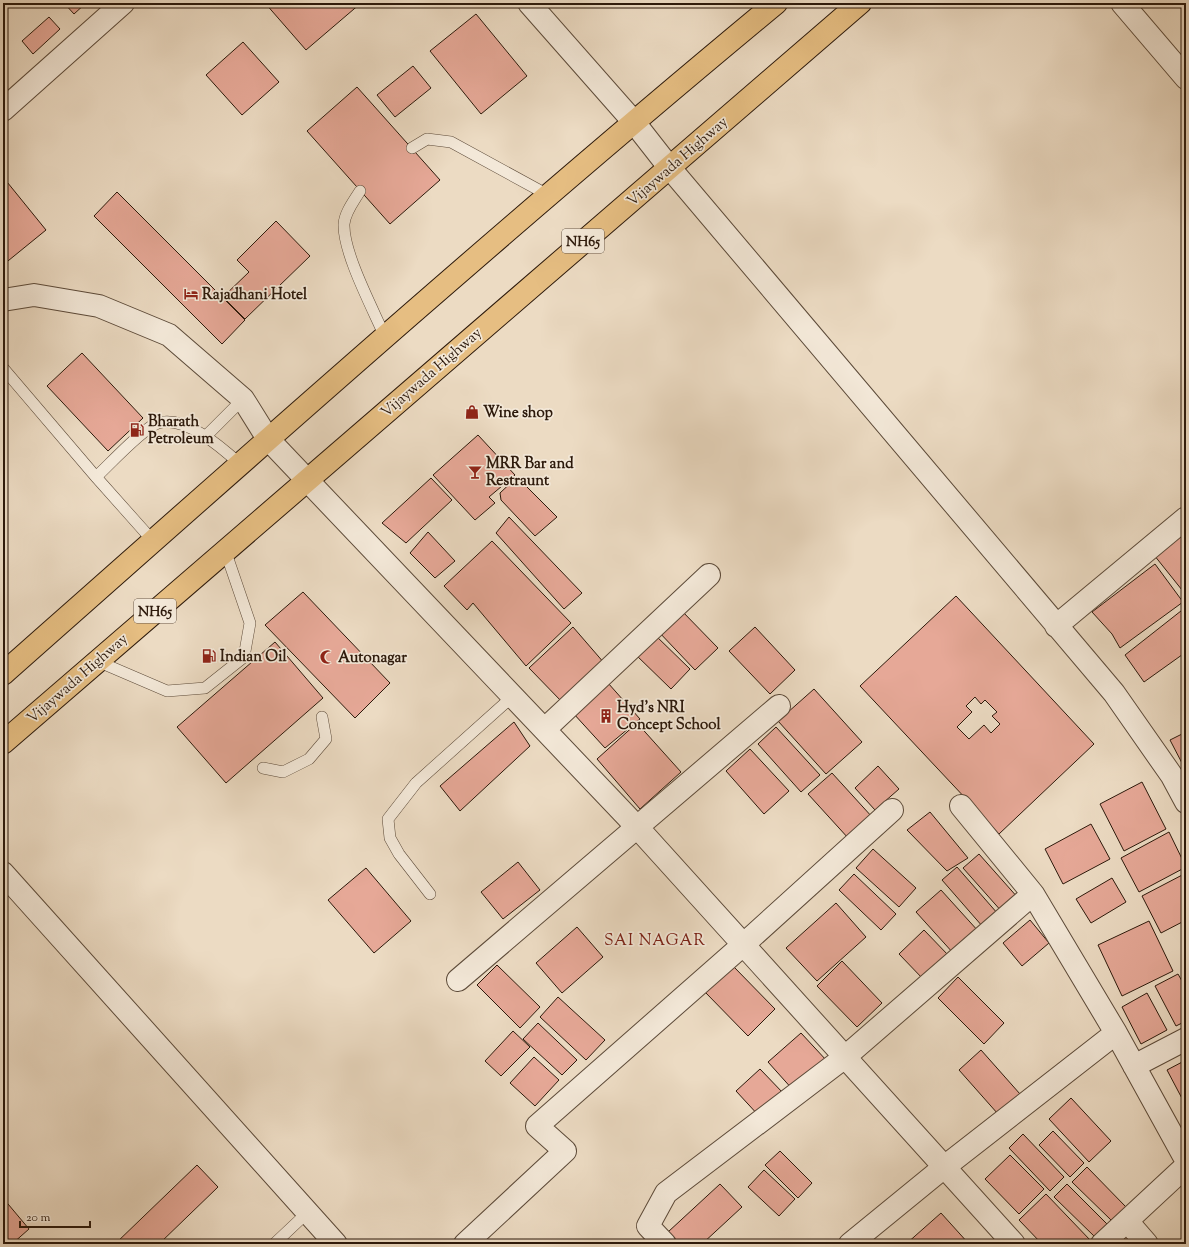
<svg xmlns="http://www.w3.org/2000/svg" width="1189" height="1247" font-family="'Sorts Mill Goudy',serif">
  <style>
    .building { fill: #e6a897; stroke: #2c190b; fill-rule: evenodd }
    .lines { fill: none; stroke-linecap: round; stroke-linejoin: round }
    .service-casing { stroke: #5c4a39; stroke-width: 12 }
    .minor-casing { stroke: #5c4a39; stroke-width: 24 }
    .trunk-casing { stroke: #2c190b; stroke-width: 24 }
    .service { stroke: #f3e8d8; stroke-width: 11 }
    .minor { stroke: #f3e8d8; stroke-width: 22 }
    .trunk { stroke: #e6be82; stroke-width: 22 }
    .labels { text-anchor: middle; stroke-width: 3.5; stroke-linejoin: round; paint-order: stroke }
    .shield { fill: #f3e8d8; stroke: #685748; stroke-width: 1 }
    .shield-label { font-size: 14px; font-weight: bold; fill: #2c190b }
    .street-label { font-size: 15px; fill: #2c190b; stroke: #f3e8d8 }
    .poi-label { font-size: 15px; font-weight: bold; fill: #2c190b; stroke: #f3e8d8; text-anchor: start }
    .neighbourhood-label { font-size: 16px; letter-spacing: 1px; fill: #7a1f14; stroke: #f3e8d8 }
  </style>
  <rect width="100%" height="100%" fill="#ecdbc3"/>
  <filter id="stains"><feTurbulence type="fractalNoise" baseFrequency=".005" numOctaves="4"/><feColorMatrix values="0 0 0 0 .2 0 0 0 0 .09 0 0 0 0 .02 0 0 0 .5 -.17"/></filter>
  <radialGradient id="worn" r=".72"><stop offset=".6" stop-color="#630" stop-opacity="0"/><stop offset="1" stop-color="#630" stop-opacity=".3"/></radialGradient>
  <path class="building" d="M64 3H86L74 14Z
    M265 3H361L306 50Z
    M476 14 527 76 481 114 430 51Z
    M49 17 60 29 33 54 22 41Z
    M243 42 279 82 242 115 206 75Z
    M413 66 431 88 395 117 377 95Z
    M357 87 440 180 390 224 307 131Z
    M3 177 46 230 3 265Z
    M117 192 245 320 222 344 94 216Z
    M276 221 310 256 245 319 223 297 249 272 237 260Z
    M82 353 143 418 108 451 47 386Z
    M478 435 515 475 489 497 495 503 475 520 433 475Z
    M517 477 557 517 535 536 501 500 500 493Z
    M431 478 452 500 406 543 382 523Z
    M509 517 582 593 564 609 496 533Z
    M428 532 455 561 435 578 410 553Z
    M1186 533V595L1154 555Z
    M492 541 571 623 526 666 473 603 467 610 444 586Z
    M1155 564 1183 602 1120 648 1112 634 1092 612Z
    M303 592 390 683 355 718 265 625Z
    M956 596 1094 744 999 834 860 686ZM975 697 981 704 985 700 997 712 992 716 1000 724 991 733 984 725 969 739 957 727 972 712 966 706Z
    M1186 607V652L1144 682 1125 655Z
    M679 608 718 648 695 670 657 630Z
    M573 627 605 664 563 703 529 668Z
    M755 627 795 670 770 694 729 651Z
    M654 634 690 669 671 689 635 654Z
    M275 642 323 698 226 783 177 727Z
    M608 683 640 719 605 748 573 713Z
    M814 689 862 742 826 774 778 721Z
    M514 722 530 746 460 811 440 786Z
    M637 723 681 772 640 809 597 759Z
    M776 727 820 775 801 792 758 744Z
    M1186 732V764L1183 765 1170 740Z
    M750 749 789 791 764 814 726 771Z
    M878 766 899 789 875 810 855 788Z
    M832 773 873 818 849 839 808 794Z
    M1142 782 1166 829 1124 851 1100 804Z
    M930 812 968 858 947 871 907 830Z
    M1091 824 1110 859 1063 884 1045 849Z
    M1169 832 1186 867 1139 892 1121 858Z
    M873 849 916 888 899 907 856 868Z
    M979 854 1019 899 1003 913 963 868Z
    M518 862 540 890 503 919 481 892Z
    M957 867 998 914 983 927 942 880Z
    M366 868 411 921 374 953 328 900Z
    M1186 873V920L1161 933 1142 896Z
    M854 874 896 914 881 930 839 890Z
    M1112 878 1126 902 1091 923 1076 899Z
    M941 890 979 932 954 954 916 912Z
    M836 903 866 937 817 981 786 948Z
    M1030 920 1049 943 1022 966 1003 943Z
    M1149 921 1173 971 1122 996 1098 945Z
    M577 927 603 957 562 993 536 963Z
    M924 930 949 956 924 980 899 954Z
    M842 961 882 1003 857 1027 817 986Z
    M497 965 540 1007 520 1028 477 985Z
    M733 966 775 1009 748 1036 705 992Z
    M1178 974 1186 988V1021L1176 1026 1155 986Z
    M958 977 1004 1023 984 1044 938 998Z
    M1147 993 1167 1030 1141 1044 1122 1007Z
    M558 997 605 1040 586 1060 540 1017Z
    M538 1023 577 1060 562 1075 523 1039Z
    M513 1031 530 1047 501 1076 485 1061Z
    M801 1033 827 1061 794 1091 768 1062Z
    M981 1050 1020 1094 998 1114 959 1070Z
    M534 1057 559 1080 535 1106 510 1083Z
    M1186 1060V1106L1167 1070Z
    M760 1069 784 1094 760 1117 736 1091Z
    M1071 1098 1111 1141 1089 1162 1049 1119Z
    M1053 1131 1084 1163 1070 1177 1039 1145Z
    M1023 1134 1064 1177 1050 1191 1009 1148Z
    M780 1151 812 1183 798 1198 765 1165Z
    M1010 1155 1044 1189 1019 1214 985 1179Z
    M197 1165 218 1187 159 1244H115Z
    M1087 1167 1126 1207 1112 1221 1072 1182Z
    M764 1170 795 1199 779 1216 748 1187Z
    M720 1184 742 1207 702 1244H680L668 1232Z
    M1067 1184 1108 1225 1096 1238 1054 1197Z
    M1046 1194 1091 1241 1088 1244H1042L1019 1220Z
    M3 1198 29 1229 12 1244H3Z
    M941 1213 969 1244H906Z"/>
  <g class="lines">
    <defs>
      <path id="service" d="M412 148 427 139 451 142 548 195
        M360 191C354 201 345 212 344 224 343 253 373 309 385 337
        M3 368 96 477 153 541
        M206 436 243 399
        M96 477C109 465 143 428 158 423 185 415 221 447 240 464
        M97 661 167 691 205 688 244 657 250 623 225 550
        M263 768 283 772 309 759 326 739 322 717
        M430 894 399 854 390 838 388 819 416 783 513 696
        M274 1244 308 1212"/>
      <path id="minor" d="M529 3 633 121 669 167 1114 693 1172 776 1186 802
        M1122 3 1186 78
        M3 110 123 3
        M3 300 34 295 99 306 169 335 243 399 268 439 637 827 1014 1244
        M1056 626 1186 518
        M545 729 709 575
        M961 806 1033 894 1116 1033 1186 1160
        M3 873 336 1244
        M458 980 779 706
        M1134 1066 1186 1039
        M1127 1221 1147 1244
        M465 1244 565 1151 537 1126 744 944 892 810
        M665 1244 648 1226 666 1193 845 1057 1033 894
        M850 1244 943 1168 1116 1033
        M1102 1244 1186 1166"/>
      <path id="trunk" d="M3 674C258 448 513 221 776 3
        M3 743 860 3"/>
    </defs>
    <use href="#service" class="service-casing"/>
    <use href="#minor" class="minor-casing"/>
    <use href="#trunk" class="trunk-casing"/>
    <use href="#service" class="service"/>
    <use href="#minor" class="minor"/>
    <use href="#trunk" class="trunk"/>
  </g>
  <defs>
    <symbol id="hotel-bare" viewBox="-9 -9 18 18"><path d="M-6-4.5h1.5V1H6V5H4.5V3h-9V5H-6ZM-4 0a1.8 1.8 0 1 1 3.6 0ZM.5 0V-2.5h3Q6-2.5 6 0Z" fill="#8f2418" stroke="#f3e8d8" stroke-width="2.5" paint-order="stroke"/></symbol>
    <symbol id="shop-bare" viewBox="-9 -9 18 18"><path d="M-5-2.5h2.3a2.7 3.5 0 0 1 5.4 0H5L5.5 6h-11ZM-1.5-2.5h3a1.5 2.3 0 0 0-3 0Z" fill="#8f2418" stroke="#f3e8d8" stroke-width="2.5" paint-order="stroke"/></symbol>
    <symbol id="fuel-bare" viewBox="-9 -9 18 18"><path d="M-5.5-6h7V0h2V4h1.3V-2.5L3-4.5l.8-.8L6-3V5H2.5V1h-1V6h-7ZM-4.2-4.7v3.2H.2V-4.7Z" fill="#8f2418" stroke="#f3e8d8" stroke-width="2.5" paint-order="stroke"/></symbol>
    <symbol id="bar-bare" viewBox="-9 -9 18 18"><path d="M-6-5H6L.8 .8V4.5H3.5V6h-7V4.5H-.8V.8Z" fill="#8f2418" stroke="#f3e8d8" stroke-width="2.5" paint-order="stroke"/></symbol>
    <symbol id="mosque-bare" viewBox="-9 -9 18 18"><path d="M3.5-4.9A6 6 0 1 0 3.5 4.9A5 5 0 1 1 3.5-4.9Z" fill="#8f2418" stroke="#f3e8d8" stroke-width="2.5" paint-order="stroke"/></symbol>
    <symbol id="building-bare" viewBox="-9 -9 18 18"><path d="M-4-6H4V6H1V3H-1V6H-4ZM-2.5-4.3h1.7v1.8h-1.7ZM.8-4.3h1.7v1.8H.8ZM-2.5-1h1.7V.8h-1.7ZM.8-1h1.7V.8H.8Z" fill="#8f2418" stroke="#f3e8d8" stroke-width="2.5" paint-order="stroke"/></symbol>
  </defs>
  <g fill-rule="evenodd">
    <use href="#hotel-bare" x="181" y="284" width="20" height="20"/>
    <use href="#shop-bare" x="462" y="402" width="20" height="20"/>
    <use href="#fuel-bare" x="127" y="420" width="20" height="20"/>
    <use href="#bar-bare" x="465" y="462" width="20" height="20"/>
    <use href="#fuel-bare" x="199" y="646" width="20" height="20"/>
    <use href="#mosque-bare" x="317" y="647" width="20" height="20"/>
    <use href="#building-bare" x="596" y="706" width="20" height="20"/>
  </g>
  <g class="labels">
    <g class="shield">
      <rect x="562" y="229" width="42" height="24" rx="3"/>
      <rect x="134" y="599" width="42" height="24" rx="3"/>
    </g>
    <g class="shield-label">
      <text x="583" y="246">NH65</text>
      <text x="155" y="616">NH65</text>
    </g>
    <g class="street-label">
      <text transform="translate(677 161) rotate(-41)" y="5">Vijaywada Highway</text>
      <text transform="translate(431 372) rotate(-41)" y="5">Vijaywada Highway</text>
      <text transform="translate(77 678) rotate(-41)" y="5">Vijaywada Highway</text>
    </g>
    <g class="poi-label">
      <text x="202" y="299">Rajadhani Hotel</text>
      <text x="483" y="417">Wine shop</text>
      <text x="148" y="426">Bharath<tspan x="148" dy="17">Petroleum</tspan></text>
      <text x="486" y="468">MRR Bar and<tspan x="486" dy="17">Restraunt</tspan></text>
      <text x="220" y="661">Indian Oil</text>
      <text x="338" y="662">Autonagar</text>
      <text x="617" y="712">Hyd's NRI<tspan x="617" dy="17">Concept School</tspan></text>
    </g>
    <g class="neighbourhood-label">
      <text x="655" y="945">SAI NAGAR</text>
    </g>
  </g>
  <rect width="1189" height="1247" fill="none" stroke="#ecdbc3" stroke-width="16"/>
  <rect x="4" y="4" width="1181" height="1239" fill="none" stroke="#2c190b" stroke-width="2"/>
  <rect x="8" y="8" width="1173" height="1231" fill="none" stroke="#2c190b"/>
  <path d="M20 1221v6h70v-6" fill="none" stroke="#2c190b" stroke-width="2"/>
  <text x="26" y="1221" font-size="12" fill="#2c190b" stroke="#f3e8d8" stroke-width="3" paint-order="stroke">20 m</text>
  <rect width="100%" height="100%" filter="url(#stains)"/>
  <rect width="100%" height="100%" fill="url(#worn)"/>
</svg>
